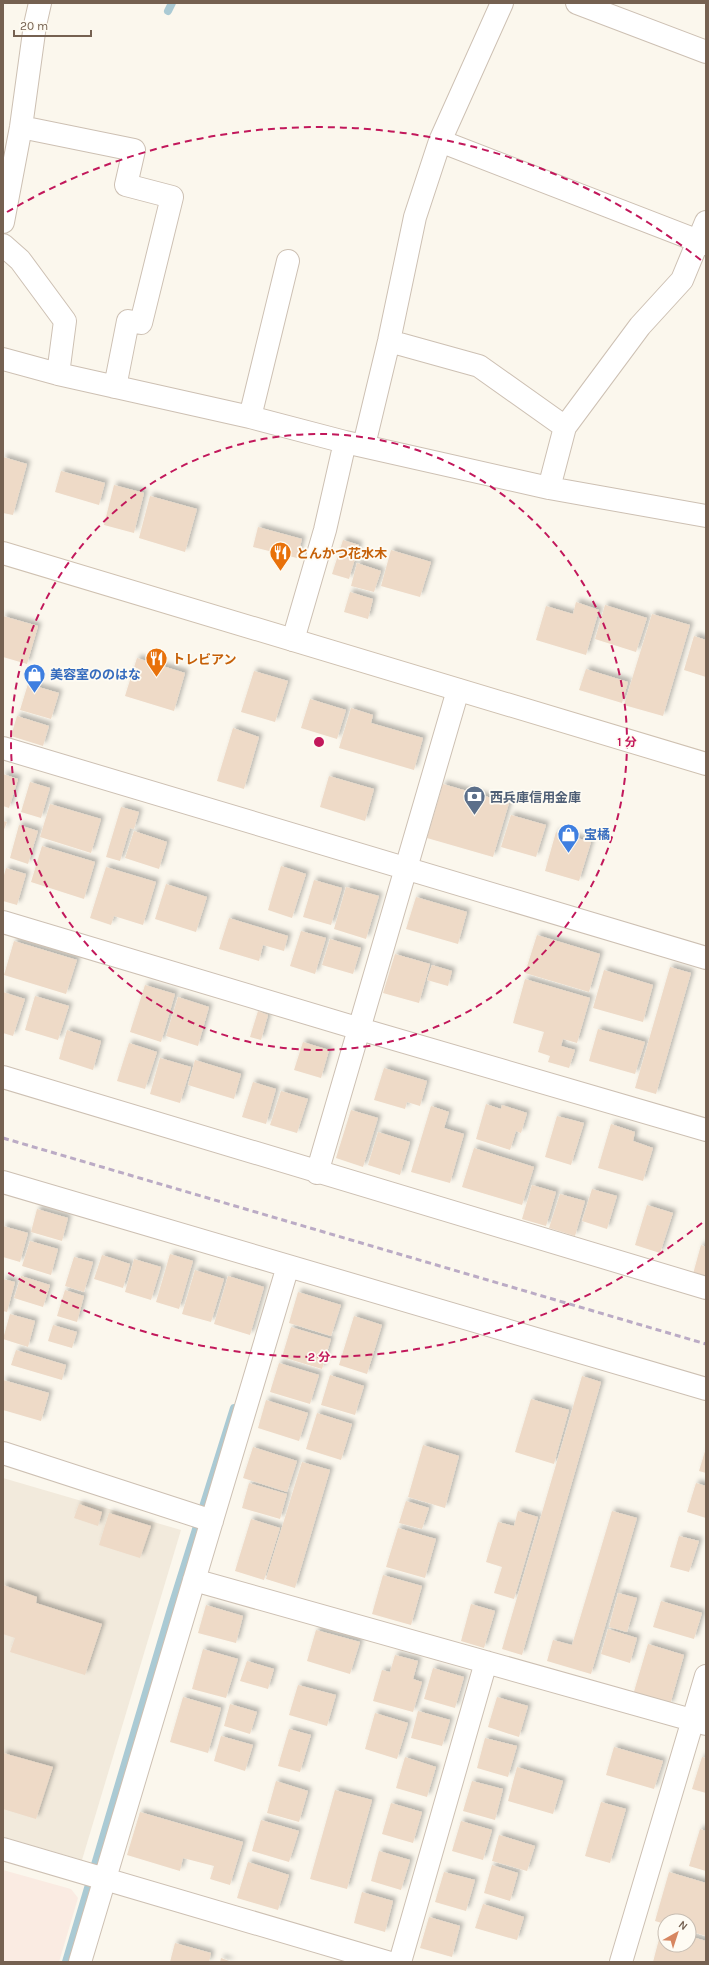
<svg xmlns="http://www.w3.org/2000/svg" width="709" height="1965" font-family="Karla,'Noto Sans JP',sans-serif">
  <style>
    .residential { fill: #f2eadc }
    .commercial { fill: #faebe2 }
    .lines { fill: none; stroke-linecap: round; stroke-linejoin: round }
    .stream { stroke: #aacad4; stroke-width: 8 }
    .building { fill: #eedac7; filter: url(#shadow) }
    .street-casing { stroke: #cdc0b3; stroke-width: 24 }
    .secondary-casing { stroke: #cfc1b1; stroke-width: 24 }
    .street { stroke: #fff; stroke-width: 22 }
    .secondary { stroke: #fff; stroke-width: 22 }
    .rail { stroke: #bbabc5; stroke-width: 3; stroke-dasharray: 6 4; stroke-linecap: butt }
    .ring { fill: none; stroke: #c2185b; stroke-width: 2; stroke-dasharray: 7 5 }
    .labels { text-anchor: middle; stroke-width: 3.5; stroke-linejoin: round; paint-order: stroke }
    .food-label { font-size: 13px; font-weight: bold; fill: #c56008; stroke: #fefbf3; text-anchor: start }
    .shop-label { font-size: 13px; font-weight: bold; fill: #366cbe; stroke: #fefbf3; text-anchor: start }
    .service-label { font-size: 13px; font-weight: bold; fill: #4e5e75; stroke: #fefbf3; text-anchor: start }
    .centre { fill: #c2185b; stroke: #fefbf3; stroke-width: 2 }
    .ring-label { font-size: 12px; text-anchor: middle; font-weight: bold; fill: #c2185b; stroke: #fefbf3; stroke-width: 3.5; stroke-linejoin: round; paint-order: stroke }
  </style>
  <defs>
    <filter id="shadow"><feDropShadow dx="3.5" dy="-3.5" stdDeviation="2" flood-color="#0004"/></filter>
  </defs>
  <rect width="100%" height="100%" fill="#fbf7ed"/>
  <path class="residential" d="M3 1478 181 1530 82 1860 3 1837Z"/>
  <path class="commercial" d="M3 1870 71 1889 78 1898 59 1962H3Z"/>
  <g class="lines">
    <path class="stream" d="M168 11 172 3
      M66 1962 171 1609 234 1408"/>
  </g>
  <path class="building" d="M3 457 27 464 13 515 3 513Z
    M61 471 105 483 99 505 55 492Z
    M114 485 144 493 134 533 104 525Z
    M150 496 197 509 185 552 139 538Z
    M258 527 302 539 297 558 253 547Z
    M343 540 359 545 349 579 332 574Z
    M391 550 431 562 420 597 381 586Z
    M357 563 381 571 374 592 351 586Z
    M350 592 373 599 368 619 344 612Z
    M576 602 599 610 586 655 536 640 546 606 573 614Z
    M605 605 647 618 636 652 595 639Z
    M652 614 690 625 663 716 624 705Z
    M3 616 38 626 27 664 3 657Z
    M694 636 706 640V677L684 670Z
    M137 658 185 673 174 711 125 696Z
    M586 669 628 682 622 703 579 690Z
    M254 671 288 681 275 722 241 712Z
    M28 684 59 693 51 719 20 710Z
    M310 699 346 710 337 739 301 728Z
    M351 708 373 715 371 723 423 738 414 770 339 748Z
    M17 716 49 726 43 746 11 736Z
    M233 728 259 737 244 789 217 781Z
    M3 774 18 779 9 808 3 806Z
    M329 776 374 789 365 821 320 807Z
    M30 782 50 788 41 818 21 812Z
    M443 784 509 803 493 857 427 838Z
    M50 804 101 819 91 853 40 837Z
    M121 807 139 812 134 829 130 828 120 861 106 857Z
    M511 815 546 825 536 857 501 847Z
    M3 821 7 822 3 832Z
    M19 825 38 831 28 864 10 858Z
    M134 831 167 842 159 869 125 858Z
    M556 832 591 842 579 881 545 871Z
    M42 846 95 862 84 899 31 882Z
    M281 866 306 874 292 918 268 910Z
    M106 867 156 882 143 925 114 916 111 925 90 918Z
    M6 868 26 874 17 905 3 901V879Z
    M314 880 342 888 331 925 303 917Z
    M166 884 207 897 196 932 155 919Z
    M346 887 379 896 366 939 334 929Z
    M416 897 467 912 458 944 406 929Z
    M229 918 288 936 284 951 263 945 259 961 219 949Z
    M301 931 326 938 315 974 290 966Z
    M537 935 600 954 589 992 525 973Z
    M330 939 361 948 353 974 322 965Z
    M14 941 77 960 66 994 4 975Z
    M395 954 430 964 419 1003 383 993Z
    M432 965 452 971 448 986 427 980Z
    M670 967 691 973 656 1094 635 1088Z
    M604 970 653 985 643 1022 593 1008Z
    M525 979 590 998 577 1043 563 1039 561 1046 575 1050 569 1068 548 1062 550 1056 538 1052 544 1032 513 1023Z
    M145 985 175 994 161 1042 130 1032Z
    M3 992 25 999 13 1036 3 1033Z
    M35 996 69 1006 58 1040 25 1030Z
    M178 997 209 1007 198 1046 166 1036Z
    M258 1011 268 1015 261 1040 250 1037Z
    M598 1029 645 1042 635 1074 589 1061Z
    M67 1030 101 1041 93 1070 59 1059Z
    M303 1042 329 1050 321 1078 294 1070Z
    M129 1043 157 1052 145 1089 117 1081Z
    M160 1058 191 1067 180 1103 150 1094Z
    M195 1060 241 1074 234 1099 188 1085Z
    M384 1068 427 1081 420 1106 407 1102 405 1109 374 1100Z
    M253 1082 276 1089 266 1124 242 1117Z
    M281 1091 308 1099 297 1133 270 1125Z
    M486 1104 501 1109 502 1105 527 1113 521 1133 516 1131 510 1150 476 1139Z
    M431 1106 449 1112 444 1128 464 1134 450 1183 411 1172Z
    M351 1110 378 1118 363 1167 336 1158Z
    M557 1116 584 1123 571 1165 545 1157Z
    M611 1124 635 1132 633 1141 653 1148 643 1181 598 1168Z
    M378 1132 410 1142 400 1175 368 1165Z
    M474 1148 534 1167 522 1205 462 1187Z
    M532 1185 556 1192 546 1226 522 1219Z
    M592 1189 617 1196 607 1229 582 1221Z
    M560 1194 585 1201 575 1236 549 1228Z
    M647 1205 673 1213 660 1253 635 1245Z
    M37 1209 68 1218 62 1241 31 1232Z
    M3 1226 28 1233 20 1262 3 1257Z
    M30 1241 58 1249 51 1275 22 1266Z
    M701 1245 706 1247V1278L693 1274Z
    M170 1254 193 1261 179 1309 156 1302Z
    M102 1255 130 1264 123 1288 94 1279Z
    M74 1257 93 1262 84 1292 65 1286Z
    M134 1259 161 1267 151 1300 125 1292Z
    M195 1270 224 1279 211 1322 182 1314Z
    M21 1276 50 1285 43 1307 14 1298Z
    M228 1276 264 1287 250 1335 214 1324Z
    M3 1279 15 1282 7 1312 3 1311Z
    M65 1290 84 1296 77 1322 57 1316Z
    M298 1292 341 1305 331 1336 289 1323Z
    M10 1314 35 1321 28 1347 3 1339Z
    M354 1316 382 1325 367 1374 339 1365Z
    M53 1325 77 1332 72 1348 48 1341Z
    M291 1327 331 1339 322 1369 282 1357Z
    M16 1350 66 1365 62 1380 11 1365Z
    M279 1363 319 1375 310 1404 270 1392Z
    M330 1375 364 1386 355 1415 321 1405Z
    M582 1376 601 1382 522 1655 502 1649Z
    M3 1380 49 1393 41 1421 3 1410Z
    M531 1399 569 1410 554 1464 515 1452Z
    M266 1400 308 1413 299 1441 258 1428Z
    M317 1413 352 1424 341 1460 306 1449Z
    M423 1445 459 1456 445 1508 408 1497Z
    M253 1447 297 1461 287 1492 243 1478Z
    M706 1448V1473L699 1471Z
    M302 1462 330 1470 295 1588 266 1579Z
    M249 1483 287 1494 280 1519 242 1508Z
    M696 1483 706 1486V1518L687 1512Z
    M406 1501 429 1508 422 1529 399 1523Z
    M79 1504 102 1512 98 1526 74 1518Z
    M518 1511 538 1517 514 1599 494 1593 502 1567 486 1562 498 1522 514 1526Z
    M612 1511 637 1518 591 1674 547 1661 553 1640 572 1645Z
    M109 1513 151 1526 140 1558 99 1545Z
    M251 1519 280 1528 264 1580 235 1571Z
    M398 1528 436 1539 425 1578 386 1567Z
    M679 1536 699 1541 689 1572 670 1567Z
    M383 1575 422 1586 411 1625 372 1614Z
    M3 1585 37 1597 36 1603 102 1624 85 1675 10 1652 15 1638 3 1634Z
    M618 1593 637 1598 627 1632 609 1627Z
    M661 1601 702 1613 694 1639 653 1627Z
    M471 1604 495 1611 484 1648 461 1641Z
    M206 1605 243 1616 236 1643 198 1633Z
    M608 1629 637 1638 630 1663 601 1654Z
    M316 1630 360 1642 350 1674 307 1661Z
    M648 1644 684 1655 670 1705 633 1695Z
    M203 1649 238 1659 226 1698 192 1689Z
    M395 1655 418 1661 413 1679 422 1682 413 1712 373 1701 382 1670 390 1672Z
    M247 1661 274 1669 268 1689 240 1681Z
    M433 1668 464 1677 455 1708 424 1699Z
    M298 1685 336 1695 327 1726 289 1715Z
    M183 1697 221 1708 208 1753 170 1742Z
    M497 1697 528 1706 519 1737 488 1727Z
    M230 1704 257 1712 250 1734 224 1726Z
    M418 1711 450 1720 442 1746 411 1738Z
    M375 1713 408 1723 397 1759 365 1749Z
    M289 1729 311 1735 300 1772 278 1766Z
    M221 1736 253 1745 245 1771 214 1761Z
    M485 1738 517 1746 508 1777 477 1768Z
    M614 1747 663 1761 654 1789 606 1775Z
    M3 1753 53 1767 36 1819 3 1809Z
    M405 1757 436 1767 427 1797 396 1788Z
    M702 1757 706 1758V1793L692 1789Z
    M517 1767 563 1781 553 1814 508 1801Z
    M276 1781 308 1791 299 1822 267 1813Z
    M472 1781 503 1789 495 1820 463 1811Z
    M335 1790 372 1800 347 1889 310 1879Z
    M601 1802 626 1809 610 1863 585 1856Z
    M391 1803 422 1812 413 1843 382 1834Z
    M140 1812 243 1842 230 1885 210 1879 214 1866 183 1858 180 1871 127 1855Z
    M261 1820 299 1831 289 1862 252 1851Z
    M461 1821 492 1830 483 1860 452 1851Z
    M700 1829 706 1831V1871L689 1866Z
    M499 1835 535 1846 527 1871 492 1861Z
    M379 1851 410 1860 401 1890 371 1881Z
    M248 1862 289 1875 278 1910 237 1898Z
    M492 1865 518 1873 510 1901 484 1893Z
    M444 1872 475 1880 466 1911 435 1902Z
    M669 1872 706 1883V1936L689 1931V1921H665V1924L655 1921Z
    M362 1892 393 1901 385 1932 354 1923Z
    M483 1904 524 1917 517 1940 475 1928Z
    M429 1917 460 1926 452 1957 420 1948Z
    M662 1928 665 1929V1945H689V1936L706 1941V1962H653Z
    M175 1943 211 1953 209 1962H170Z
    M221 1958 232 1962H220Z"/>
  <g class="lines">
    <defs>
      <path id="street" d="M577 3 706 52
        M21 127 134 150 126 185 172 197 141 323 128 321 115 387
        M440 141 706 244
        M3 222 21 127 35 25 40 3
        M3 245 20 260 65 321 58 374
        M389 341 479 366 565 427
        M3 359 58 374 250 417 345 442 549 488 706 516
        M250 417 288 261
        M364 445 389 341 415 217 440 141 502 3
        M549 488 565 427 640 326 682 280 706 222
        M293 640 325 530 345 442
        M3 748 706 958
        M3 922 360 1029 706 1130
        M3 1077 706 1288
        M317 1173 458 690
        M3 1182 706 1389
        M3 1453 212 1521
        M194 1580 706 1724
        M3 1849 387 1962
        M80 1962 288 1266
        M400 1962 486 1662
        M621 1962 706 1676"/>
      <path id="secondary" d="M596 9 599 3
        M3 553 706 764"/>
    </defs>
    <use href="#street" class="street-casing"/>
    <use href="#secondary" class="secondary-casing"/>
    <use href="#street" class="street"/>
    <use href="#secondary" class="secondary"/>
    <path class="rail" d="M3 1138 706 1344"/>
  </g>
  <g class="ring">
    <circle cx="319" cy="742" r="308"/>
    <path d="M702 1223A615 615 0 0 1 7 1272M7 212A615 615 0 0 1 702 261"/>
  </g>
  <defs>
    <symbol id="restaurant-pin" viewBox="-11 -11 22 30"><path d="M0 17L-7.5 6A9.5 9.5 0 1 1 7.5 6Z" fill="#e8710a" stroke="#fefbf3"/><path d="M-5-6h1v4h1v-4h1v4h1v-4h1v5L-1.5 .5V6h-2V.5L-5-1ZM5-6V6H3V1.5H1.5Q1.5-4 5-6Z" fill="#fff"/></symbol>
    <symbol id="shop-pin" viewBox="-11 -11 22 30"><path d="M0 17L-7.5 6A9.5 9.5 0 1 1 7.5 6Z" fill="#3f7fe0" stroke="#fefbf3"/><path d="M-5-2.5h2.3a2.7 3.5 0 0 1 5.4 0H5L5.5 6h-11ZM-1.5-2.5h3a1.5 2.3 0 0 0-3 0Z" fill="#fff"/></symbol>
    <symbol id="bank-pin" viewBox="-11 -11 22 30"><path d="M0 17L-7.5 6A9.5 9.5 0 1 1 7.5 6Z" fill="#5c6f8a" stroke="#fefbf3"/><path d="M-6-4H6V4H-6ZM0-2.3a2.3 2.3 0 1 0 0 4.6a2.3 2.3 0 1 0 0-4.6Z" fill="#fff"/></symbol>
  </defs>
  <g fill-rule="evenodd">
    <use href="#restaurant-pin" x="268" y="540" width="25" height="34"/>
    <use href="#restaurant-pin" x="144" y="646" width="25" height="34"/>
    <use href="#shop-pin" x="22" y="662" width="25" height="34"/>
    <use href="#bank-pin" x="462" y="784" width="25" height="34"/>
    <use href="#shop-pin" x="556" y="822" width="25" height="34"/>
  </g>
  <g class="labels">
    <g class="food-label">
      <text x="296" y="558">とんかつ花水木</text>
      <text x="172" y="664">トレビアン</text>
    </g>
    <g class="shop-label">
      <text x="50" y="679">美容室ののはな</text>
      <text x="584" y="839">宝橘</text>
    </g>
    <g class="service-label">
      <text x="490" y="802">西兵庫信用金庫</text>
    </g>
  </g>
  <circle cx="319" cy="742" r="6" class="centre"/>
  <g class="ring-label">
    <text x="627" y="746">1 分</text>
    <text x="319" y="1361">2 分</text>
  </g>
  <rect width="709" height="1965" fill="none" stroke="#756151" stroke-width="8"/>
  <g transform="translate(677 1933) rotate(39)"><circle r="19" fill="#fefbf3" stroke="#c7bdb2"/>
  <path d="M0-3L7 15L0 10L-7 15Z" fill="#d78660"/>
  <text y="-6" font-size="11" font-weight="bold" text-anchor="middle" fill="#756151">N</text>
  </g>
  <path d="M14 30v6h77v-6" fill="none" stroke="#756151" stroke-width="2"/>
  <text x="20" y="30" font-size="12" fill="#756151" stroke="#fefbf3" stroke-width="3" paint-order="stroke">20 m</text>
</svg>
